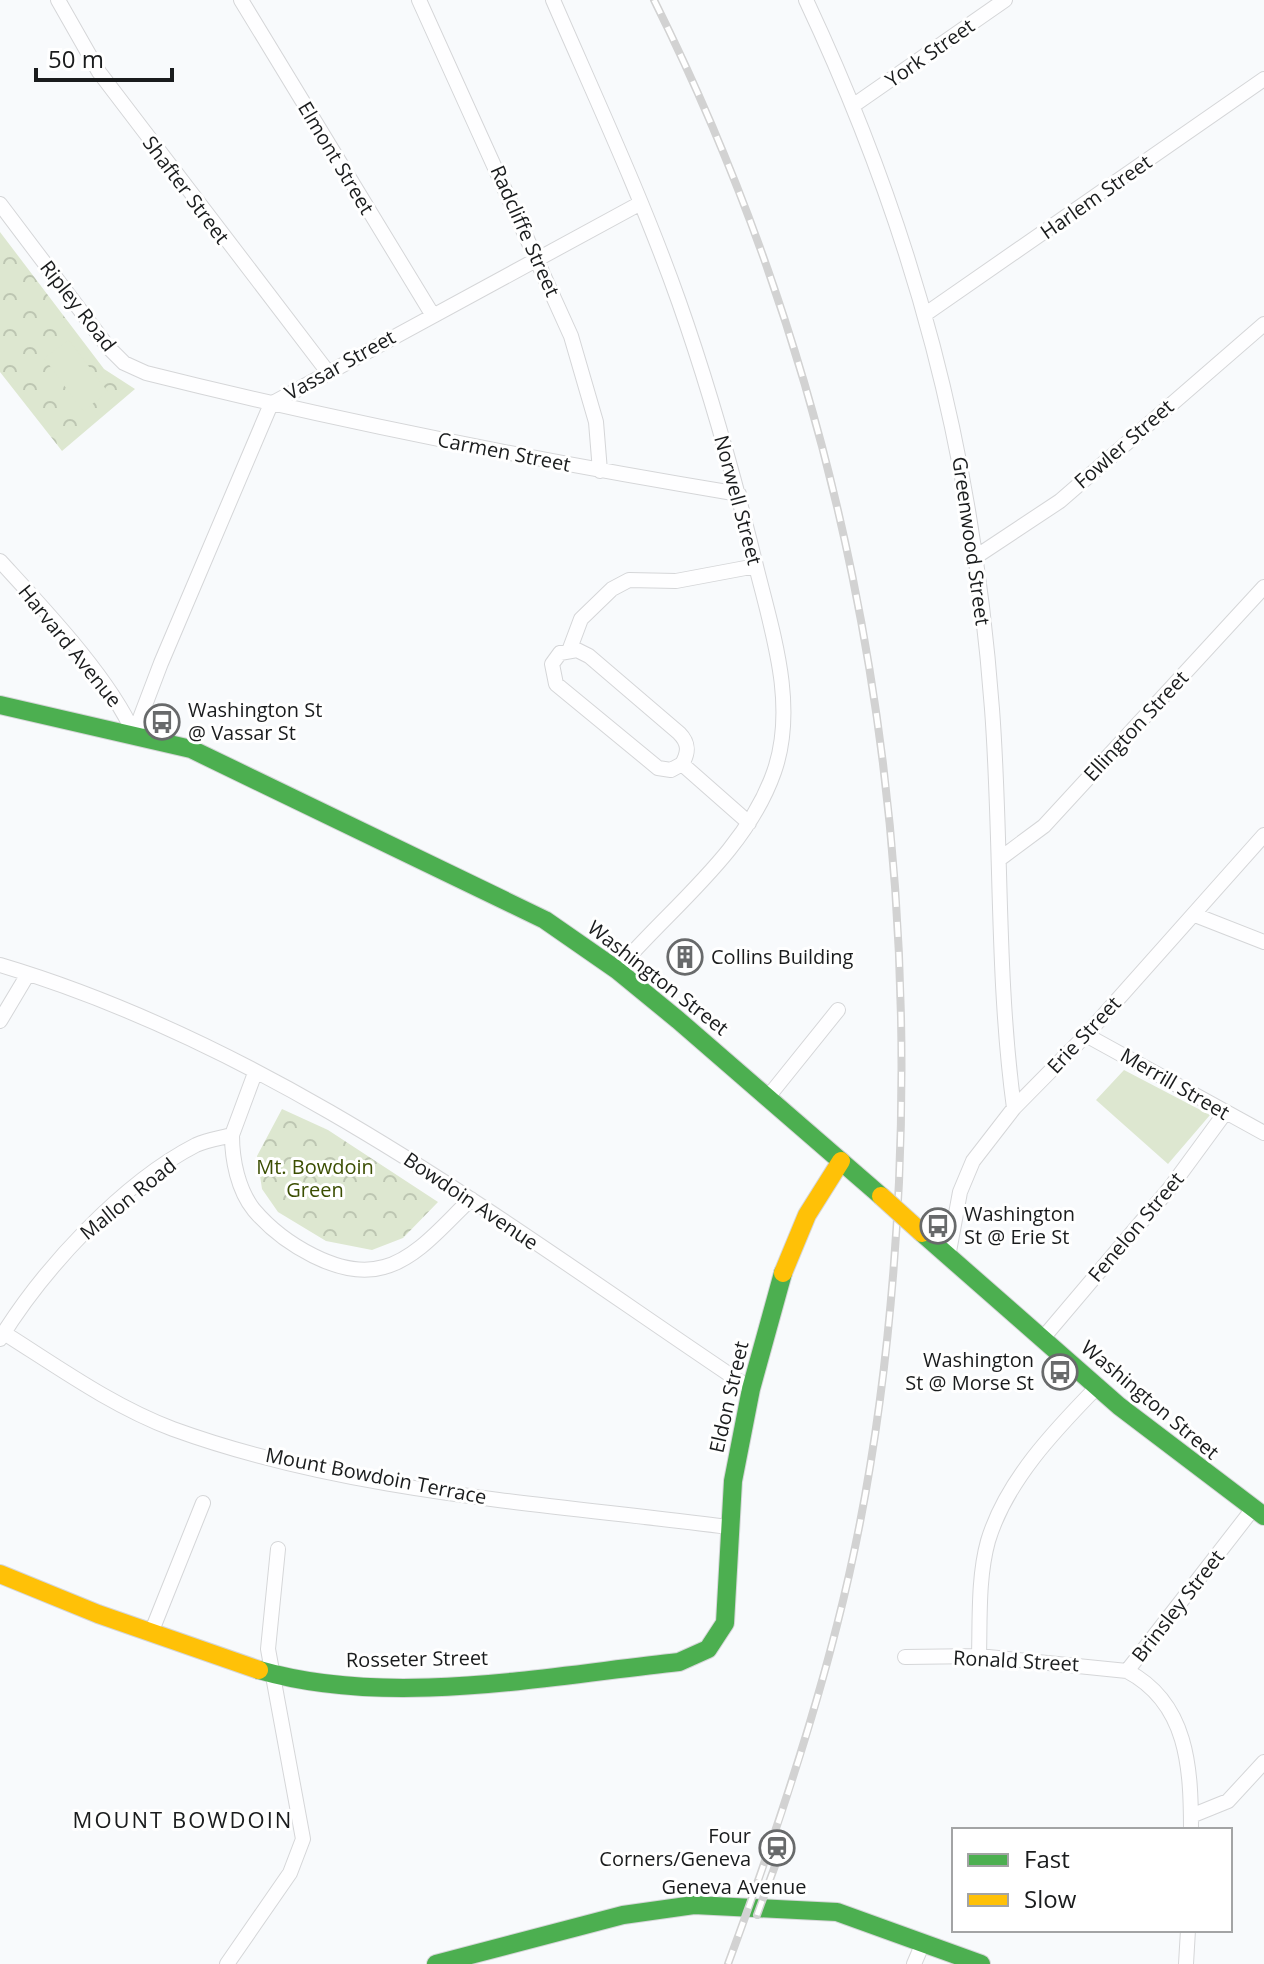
<svg xmlns="http://www.w3.org/2000/svg" width="1264" height="1964" font-family="'Open Sans',sans-serif">
  <style>
    .park { fill: url(#park-crowns) }
    .pitch { fill: #dde7d0 }
    .lines { fill: none; stroke-linecap: round; stroke-linejoin: round }
    .street-casing { stroke: #d5d6d8; stroke-width: 16 }
    .fast-casing { stroke: #d5d6d8; stroke-width: 20 }
    .slow-casing { stroke: #d5d6d8; stroke-width: 20 }
    .street { stroke: #fefeff; stroke-width: 14 }
    .fast { stroke: #4caf50; stroke-width: 18 }
    .slow { stroke: #ffc107; stroke-width: 18 }
    .rail-casing { stroke: #d2d2d2; stroke-width: 8 }
    .rail { stroke: #fff; stroke-width: 5; stroke-dasharray: 15; stroke-linecap: butt }
    .slow-bridge-casing { stroke: #d5d6d8; stroke-width: 20; stroke-linecap: butt }
    .slow-bridge { stroke: #ffc107; stroke-width: 18 }
    .labels { text-anchor: middle; stroke-width: 6; stroke-linejoin: round; paint-order: stroke }
    .street-label { font-size: 20px; fill: #1a1c1d; stroke: #fff }
    .poi-label { font-size: 20px; fill: #1a1c1d; stroke: #fff; text-anchor: start }
    .park-label { font-size: 20px; fill: #3b4e02; stroke: #fff }
    .neighbourhood-label { font-size: 22px; letter-spacing: 2px; fill: #1a1c1d; stroke: #fff }
  </style>
  <defs>
    <pattern id="park-crowns" width="20" height="18" patternUnits="userSpaceOnUse" patternTransform="scale(2)"><rect width="20" height="18" fill="#dde7d0"/><path d="M2 6a3 3 0 1 1 6 0M12 15a3 3 0 1 1 6 0" fill="none" stroke="#bdc6b2"/></pattern>
  </defs>
  <rect width="100%" height="100%" fill="#f8fafc"/>
  <path class="park" d="M0 232 104 369 135 389 62 451 0 372Z
    M282 1109 328 1130 438 1202 403 1238 372 1250 326 1241 278 1212 262 1189 257 1156Z"/>
  <path class="pitch" d="M69 340 108 392 83 411 44 358Z
    M1124 1070 1210 1115 1168 1164 1096 1100Z"/>
  <g class="lines">
    <defs>
      <path id="street" d="M58 0 99 72 327 371
        M241 0 432 314
        M419 0 571 336 596 422 600 471
        M553 0C596 99 643 200 679 302 710 390 735 480 757 570 773 634 797 707 774 772 746 852 671 907 617 970
        M806 0C915 232 973 454 992 709 1002 841 996 976 1014 1108
        M854 105 1005 0
        M0 204 108 347 124 363 146 373C341 422 540 461 739 494
        M927 313 1264 79
        M977 556 1060 501 1264 324
        M0 561C43 608 109 677 134 734
        M569 651 581 619 612 589 629 580 676 581 756 566
        M134 734 161 663 271 404 639 204
        M682 764 671 770 658 768 556 684 552 664 560 653 577 650 589 656 679 733C689 743 689 752 682 764L749 823
        M1001 858 1044 826 1264 587
        M1195 915 1264 942
        M0 965C279 1048 513 1230 751 1389
        M0 1021 28 974
        M1086 1035 1264 1133
        M768 1097 838 1010
        M232 1135C232 1160 238 1190 254 1210 282 1243 341 1280 384 1267 418 1258 446 1222 471 1199
        M948 1257 960 1192 973 1161 1014 1108 1086 1035 1264 835
        M4 1333C58 1367 112 1406 173 1429 349 1493 543 1503 728 1527
        M1043 1338 1170 1188 1225 1113
        M0 1339C43 1269 122 1183 196 1145 207 1140 221 1138 232 1135L255 1073
        M151 1633 203 1503
        M979 1656C980 1619 978 1577 988 1541 1006 1481 1055 1430 1097 1387
        M905 1657 979 1656 1127 1671
        M1191 1816 1228 1801 1264 1762
        M1191 1830C1191 1768 1188 1703 1127 1671L1252 1510
        M227 1964 290 1873 303 1839 268 1649 278 1549
        M914 1964 923 1943
        M1186 1964 1188 1930"/>
      <path id="fast" d="M0 705 191 749 545 920 617 970 678 1020 881 1196
        M922 1233 1119 1406 1264 1516
        M259 1670C389 1708 547 1676 679 1662L708 1649 725 1623 733 1481 751 1389 783 1273
        M436 1964 623 1915 694 1905 837 1912 981 1964"/>
      <path id="slow" d="M783 1273 807 1215 841 1161
        M0 1574 98 1614 259 1670"/>
    </defs>
    <use href="#street" class="street-casing"/>
    <use href="#fast" class="fast-casing"/>
    <use href="#slow" class="slow-casing"/>
    <use href="#street" class="street"/>
    <use href="#fast" class="fast"/>
    <use href="#slow" class="slow"/>
    <defs>
      <path id="rail" d="M654 0C838 370 917 771 899 1182 892 1331 874 1481 837 1625 808 1740 769 1853 728 1964
        M757 1915 783 1844"/>
    </defs>
    <use href="#rail" class="rail-casing"/>
    <use href="#rail" class="rail"/>
    <defs>
      <path id="slow-bridge" d="M881 1196 922 1233"/>
    </defs>
    <use href="#slow-bridge" class="slow-bridge-casing"/>
    <use href="#slow-bridge" class="slow-bridge"/>
  </g>
  <defs>
    <symbol id="bus-ring" viewBox="-11 -11 22 22"><circle r="9.5" fill="#fff" stroke="#686a6b" stroke-width="1.5"/><path d="M-5-6H5V4H4V6H2V4H-2V6H-4V4H-5ZM-3.5-4V0h7V-4ZM-3.5 1.2v1.5H-2V1.2ZM2 1.2v1.5H3.5V1.2Z" fill="#686a6b"/></symbol>
    <symbol id="building-ring" viewBox="-11 -11 22 22"><circle r="9.5" fill="#fff" stroke="#686a6b" stroke-width="1.5"/><path d="M-4-6H4V6H1V3H-1V6H-4ZM-2.5-4.3h1.7v1.8h-1.7ZM.8-4.3h1.7v1.8H.8ZM-2.5-1h1.7V.8h-1.7ZM.8-1h1.7V.8H.8Z" fill="#686a6b"/></symbol>
    <symbol id="station-ring" viewBox="-11 -11 22 22"><circle r="9.5" fill="#fff" stroke="#686a6b" stroke-width="1.5"/><path d="M-3-6H3Q5-6 5-4V2Q5 4 3 4L4.5 6H3L1.5 4h-3L-3 6H-4.5L-3 4Q-5 4-5 2V-4Q-5-6-3-6ZM-3.5-4v3h7v-3ZM-3.5 1v1.5H-2V1ZM2 1v1.5H3.5V1Z" fill="#686a6b"/></symbol>
  </defs>
  <g fill-rule="evenodd">
    <use href="#bus-ring" x="142" y="702" width="40" height="40"/>
    <use href="#building-ring" x="665" y="937" width="40" height="40"/>
    <use href="#bus-ring" x="918" y="1206" width="40" height="40"/>
    <use href="#bus-ring" x="1040" y="1352" width="40" height="40"/>
    <use href="#station-ring" x="757" y="1828" width="40" height="40"/>
  </g>
  <g class="labels">
    <g class="street-label">
      <text transform="translate(930 53) rotate(-35)" y="7">York Street</text>
      <text transform="translate(336 158) rotate(59)" y="7">Elmont Street</text>
      <text transform="translate(186 190) rotate(53)" y="7">Shafter Street</text>
      <text transform="translate(1096 197) rotate(-35)" y="7">Harlem Street</text>
      <text transform="translate(525 231) rotate(66)" y="7">Radcliffe Street</text>
      <text transform="translate(78 306) rotate(52)" y="7">Ripley Road</text>
      <text transform="translate(340 365) rotate(-29)" y="7">Vassar Street</text>
      <text transform="translate(1124 444) rotate(-41)" y="7">Fowler Street</text>
      <text transform="translate(504 452) rotate(11)" y="7">Carmen Street</text>
      <text transform="translate(738 500) rotate(75)" y="7">Norwell Street</text>
      <text transform="translate(971 541) rotate(82)" y="7">Greenwood Street</text>
      <text transform="translate(70 646) rotate(51)" y="7">Harvard Avenue</text>
      <text transform="translate(1136 726) rotate(-47)" y="7">Ellington Street</text>
      <text transform="translate(658 978) rotate(38)" y="7">Washington Street</text>
      <text transform="translate(1084 1035) rotate(-47)" y="7">Erie Street</text>
      <text transform="translate(1175 1084) rotate(30)" y="7">Merrill Street</text>
      <text transform="translate(128 1199) rotate(-39)" y="7">Mallon Road</text>
      <text transform="translate(471 1201) rotate(34)" y="7">Bowdoin Avenue</text>
      <text transform="translate(1136 1227) rotate(-50)" y="7">Fenelon Street</text>
      <text transform="translate(729 1397) rotate(-77)" y="7">Eldon Street</text>
      <text transform="translate(1150 1400) rotate(40)" y="7">Washington Street</text>
      <text transform="translate(376 1476) rotate(11)" y="7">Mount Bowdoin Terrace</text>
      <text transform="translate(1178 1606) rotate(-52)" y="7">Brinsley Street</text>
      <text transform="translate(417 1659) rotate(-1)" y="7">Rosseter Street</text>
      <text transform="translate(1016 1661) rotate(3)" y="7">Ronald Street</text>
      <text x="734" y="1894">Geneva Avenue</text>
    </g>
    <g class="poi-label">
      <text x="188" y="717">Washington St<tspan x="188" dy="23">@ Vassar St</tspan></text>
      <text x="711" y="964">Collins Building</text>
      <text x="964" y="1221">Washington<tspan x="964" dy="23">St @ Erie St</tspan></text>
      <text x="1034" y="1367" text-anchor="end">Washington<tspan x="1034" dy="23">St @ Morse St</tspan></text>
      <text x="751" y="1843" text-anchor="end">Four<tspan x="751" dy="23">Corners/Geneva</tspan></text>
    </g>
    <g class="park-label">
      <text x="315" y="1174">Mt. Bowdoin<tspan x="315" dy="23">Green</tspan></text>
    </g>
    <g class="neighbourhood-label">
      <text x="183" y="1828">MOUNT BOWDOIN</text>
    </g>
  </g>
  <rect x="952" y="1828" width="280" height="104" fill="#ffffff" stroke="#a3a4a5" stroke-width="2"/>
  <rect x="968" y="1854" width="40" height="12" fill="#4caf50" stroke="#a3a4a5" stroke-width="2"/>
  <text x="1024" y="1868" font-size="24" fill="#1a1c1d">Fast</text>
  <rect x="968" y="1894" width="40" height="12" fill="#ffc107" stroke="#a3a4a5" stroke-width="2"/>
  <text x="1024" y="1908" font-size="24" fill="#1a1c1d">Slow</text>
  <path d="M36 68v12h136v-12" fill="none" stroke="#1a1c1d" stroke-width="4"/>
  <text x="48" y="68" font-size="24" fill="#1a1c1d" stroke="#ffffff" stroke-width="6" paint-order="stroke">50 m</text>
</svg>
